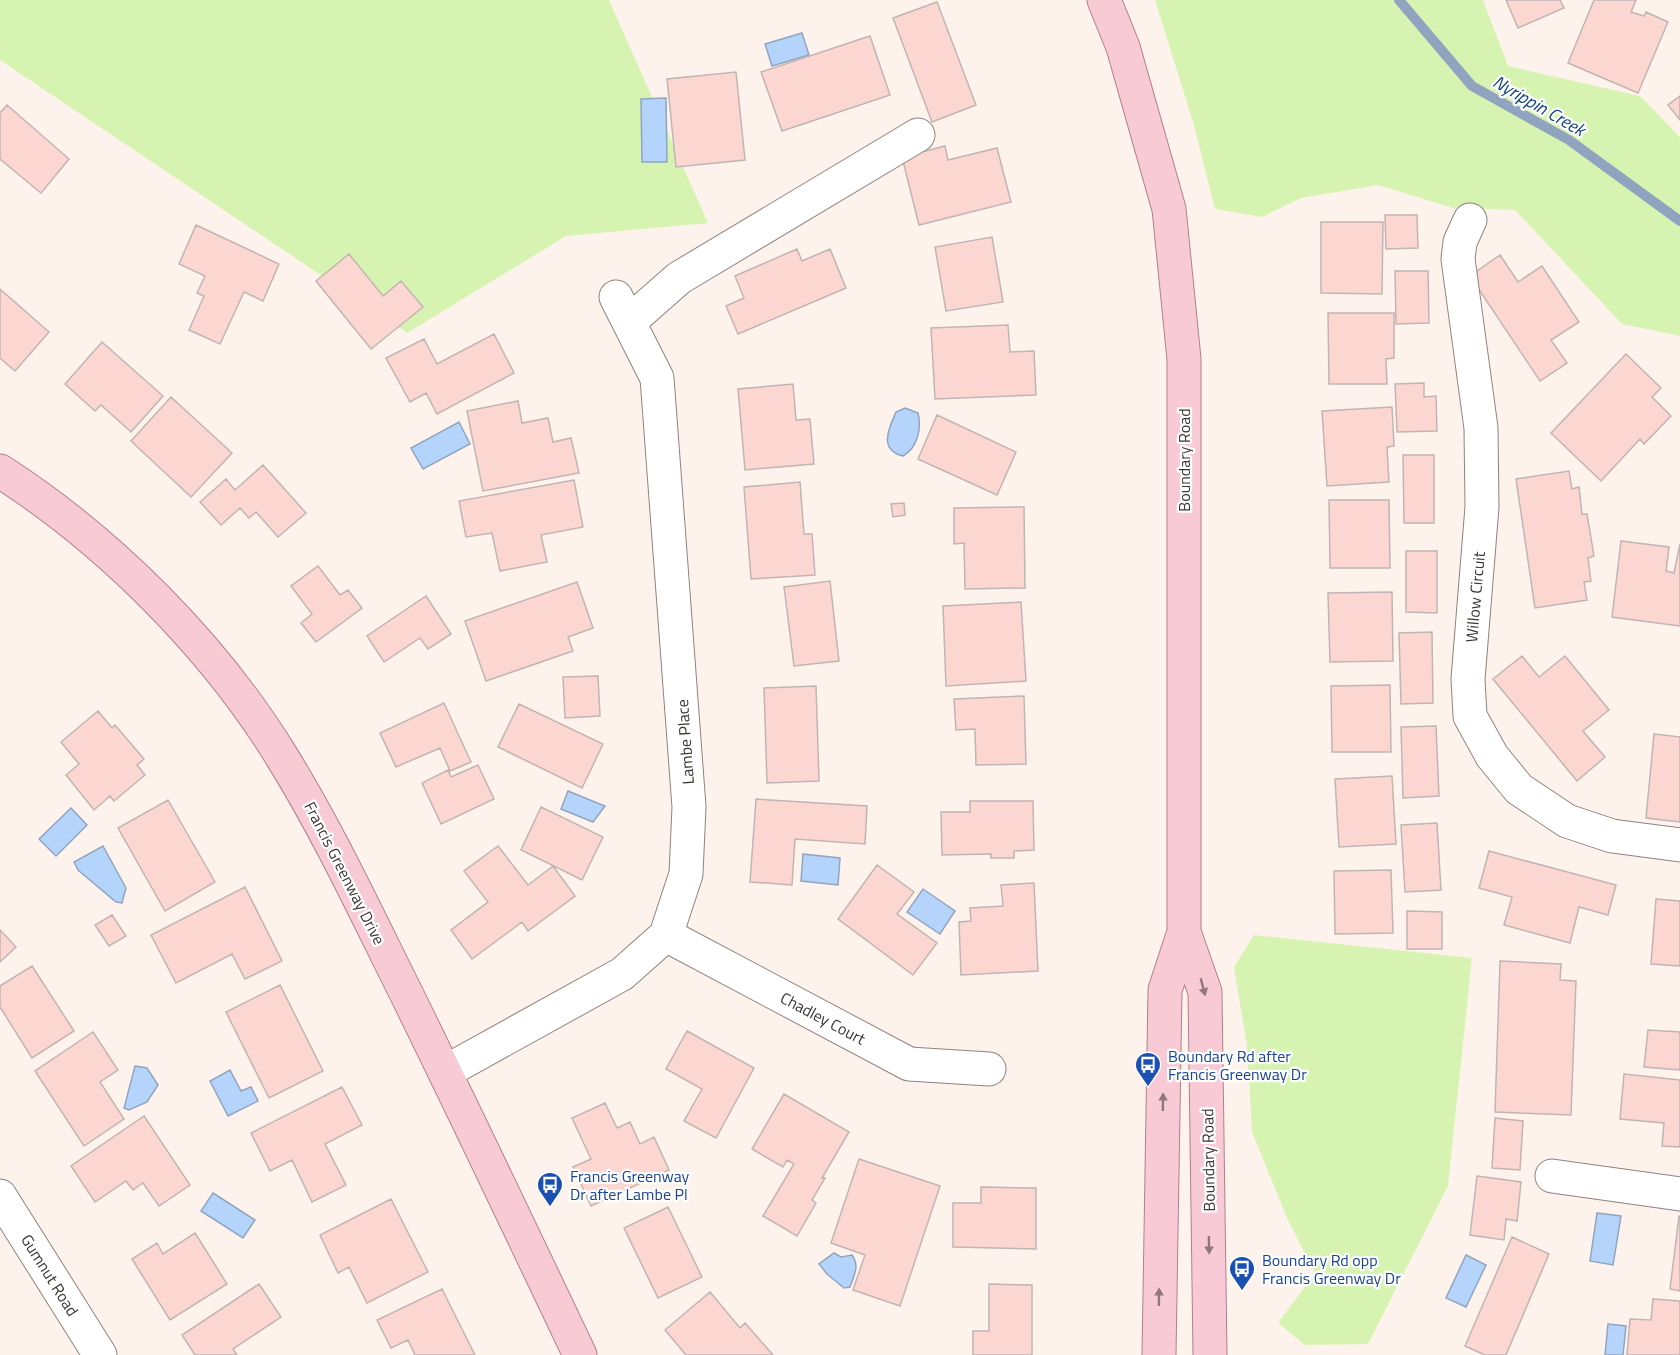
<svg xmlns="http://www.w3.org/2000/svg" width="1680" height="1355" font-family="'Titillium Web',sans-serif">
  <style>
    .green { fill: #d7f3b2 }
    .water { fill: #b5d4fc; stroke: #90a4bf; stroke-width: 1.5 }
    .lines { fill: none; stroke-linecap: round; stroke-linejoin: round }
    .stream { stroke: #90a4bf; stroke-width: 10 }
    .building { fill: #fcd7d1; stroke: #c1b4b2; stroke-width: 1.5 }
    .minor-casing { stroke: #8e847d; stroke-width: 35 }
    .major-casing { stroke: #b27f8b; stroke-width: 35 }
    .minor { stroke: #fff; stroke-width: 33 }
    .major { stroke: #f8cad6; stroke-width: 33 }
    .oneway { fill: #8f787c }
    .labels { text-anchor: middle; stroke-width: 4.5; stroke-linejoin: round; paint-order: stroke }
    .street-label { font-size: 16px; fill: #393532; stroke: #fff }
    .transit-label { font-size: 16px; fill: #164399; stroke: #fff; text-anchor: start }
    .water-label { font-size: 18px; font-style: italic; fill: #10447d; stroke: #fff }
  </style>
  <rect width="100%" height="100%" fill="#fef3ec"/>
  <path class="green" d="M0 0H609L708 223 566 236 407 333 0 60Z
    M1155 0H1483L1508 66 1640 96 1680 137V336L1622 324 1515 210 1453 208 1378 185 1301 198 1262 217 1215 209 1193 122Z
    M1254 935 1472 958 1448 1186 1368 1344 1305 1345 1278 1323 1315 1273 1288 1220 1252 1132 1247 1046 1234 967Z"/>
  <path class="water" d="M802 33 809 55 772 66 765 44Z
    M666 98 667 162H642L641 99Z
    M905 408 918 413C922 429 917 448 903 456 878 450 889 428 896 412Z
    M459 422 470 444 423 469 411 448Z
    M568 791 605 806 593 822 561 809Z
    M71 808 87 825 56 856 39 839Z
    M103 846 126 888 122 903 116 902 78 870 74 862Z
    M803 854 840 858 838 885 801 881Z
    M923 889 955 911 940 934 907 912Z
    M135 1066 147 1068 158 1085 147 1102 129 1110 124 1108Z
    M230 1070 241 1091 251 1087 258 1101 228 1116 210 1081Z
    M213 1193 255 1220 243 1238 201 1211Z
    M1597 1213 1621 1216 1613 1265 1590 1261Z
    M834 1253 841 1257 852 1255C860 1266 854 1275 850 1287L844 1288 827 1274 819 1264Z
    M1466 1255 1486 1265 1466 1307 1446 1298Z
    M1608 1324 1626 1326 1623 1355H1605Z"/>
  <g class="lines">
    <path class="stream" d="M1399 0 1472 86 1569 140 1680 221"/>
  </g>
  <path class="building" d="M1506 0H1560L1564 8 1518 28Z
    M1594 0H1636L1631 12 1644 16 1646 12 1668 22 1638 93 1568 63Z
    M937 2 976 105 932 122 893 18Z
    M870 36 890 95 782 131 761 72Z
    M736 72 745 160 676 167 667 79Z
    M1680 96V120L1668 105Z
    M7 105 69 159 41 193 0 159V113Z
    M945 146 948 160 997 148 1011 202 919 225 902 157Z
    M1385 215H1417L1418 248 1386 249Z
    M1321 222H1383L1382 294 1321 293Z
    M196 225 279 264 263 301 244 292 220 344 189 330 204 296 197 293 205 276 179 264Z
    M992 237 1003 302 946 311 935 247Z
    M797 249 802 261 830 249 846 288 738 334 726 306 744 298 735 276Z
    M349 254 383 296 401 281 423 307 371 349 316 281Z
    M1500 255 1518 282 1542 266 1579 322 1551 340 1567 363 1540 381 1470 276Z
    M1395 271H1428L1429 323 1396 324Z
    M0 289 49 332 15 371 0 358Z
    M1328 313H1394V358L1386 359 1387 384H1329Z
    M1008 325 1010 352 1034 351 1036 395 935 399 931 328Z
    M494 334 514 373 437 414 426 393 410 402 386 358 424 339 437 364Z
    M102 342 163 396 131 432 101 405 95 411 65 384Z
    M1626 354 1661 388 1652 397 1671 416 1644 444 1640 439 1601 481 1551 433Z
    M1424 383V397L1436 396 1437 431 1397 432 1395 384Z
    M793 384 796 420 810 419 814 464 745 470 738 389Z
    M171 397 232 453 191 497 131 441Z
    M518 401 522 423 548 418 553 442 571 438 579 473 483 491 467 411Z
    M1392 407 1394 446 1387 447 1389 482 1327 486 1322 411Z
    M937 415 1016 452 997 495 918 459Z
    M1403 455H1434V523H1404Z
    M263 465 306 513 278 537 256 512 249 518 240 508 221 525 200 502 226 479 235 490Z
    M1569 471 1572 489 1579 487 1582 514H1587L1594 556 1588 558 1591 581 1584 582 1587 600 1535 608 1516 479Z
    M574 480 583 527 541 535 547 562 500 571 492 533 466 537 459 501Z
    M800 482 804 534H812L815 575 751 579 744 487Z
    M1329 500H1389L1390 568H1330Z
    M904 503 905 515 893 517 891 504Z
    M1024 507 1025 588 965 589 964 543 954 544V508Z
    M1621 541 1669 547 1666 571 1674 573 1680 544V626L1612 617Z
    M1406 551H1437V613L1406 612Z
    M318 566 340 595 348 590 362 608 316 642 301 623 312 614 291 586Z
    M830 581 839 661 794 666 784 587Z
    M577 582 593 628 568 637 573 651 486 681 465 621Z
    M1392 592 1393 661 1330 662 1328 593Z
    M426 596 451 634 428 649 420 638 384 662 367 636Z
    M1021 602 1026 681 946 686 943 606Z
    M1432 632 1433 703 1401 704 1399 633Z
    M1522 656 1539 677 1565 656 1609 710 1583 731 1605 757 1577 781 1493 679Z
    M598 676 600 716 565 718 563 677Z
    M1390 685 1391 752H1332L1331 686Z
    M816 686 819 781 767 783 764 688Z
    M1024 696 1026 764 976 765 975 729 956 730 954 699Z
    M444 703 471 762 450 771 440 748 396 767 380 733Z
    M519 704 603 744 582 788 498 747Z
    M98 711 112 728 115 725 144 759 137 765 145 775 114 801 110 796 94 810 66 775 79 764 61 742Z
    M1436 726 1439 796 1403 798 1401 727Z
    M1654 734 1680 737V822L1646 818Z
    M478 765 494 799 441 824 422 783 448 770 451 777Z
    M1392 776 1396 844 1339 847 1335 779Z
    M756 799 867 806 865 844 795 839 792 885 750 882Z
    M168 800 215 882 165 911 118 828Z
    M970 801H1033L1034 850 1014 851V858H991V854L942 855 941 812H970Z
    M541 807 603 837 582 880 521 850Z
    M1437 823 1441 890 1405 892 1401 825Z
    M498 846 528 885 553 866 575 896 528 931 522 922 472 959 451 930 488 902 464 871Z
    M1489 851 1616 885 1608 915 1579 907 1570 943 1504 925 1512 897 1479 888Z
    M877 865 914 892 897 914 937 943 913 975 838 919Z
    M1391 870 1393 933 1335 934 1334 871Z
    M1034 883 1038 971 961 975 959 922 971 921 970 908 1003 906 1001 885Z
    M245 887 282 961 245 979 232 954 176 983 151 935Z
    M1656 899 1680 901V966L1651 964Z
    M1407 911 1442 912V949H1407Z
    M112 915 126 936 109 946 95 925Z
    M0 930 16 947 0 962Z
    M1500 961 1561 964 1560 980 1576 981 1571 1115 1495 1112Z
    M32 966 74 1031 32 1058 0 1007V986Z
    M280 985 323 1071 269 1098 226 1012Z
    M1648 1030 1680 1032V1070L1644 1067Z
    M687 1031 754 1068 716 1138 684 1121 702 1089 666 1069Z
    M93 1032 118 1070 100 1082 124 1119 84 1146 35 1071Z
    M1624 1074 1680 1080V1147L1662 1146 1664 1123 1620 1119Z
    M342 1087 362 1125 325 1144 346 1185 312 1202 292 1160 270 1171 251 1133Z
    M784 1094 849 1132 822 1178H825L812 1200 816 1203 797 1236 763 1216 794 1164 787 1160 783 1167 752 1149Z
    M605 1103 617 1128 630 1122 640 1144 654 1137 669 1170 591 1206 573 1167 591 1159 572 1118Z
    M144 1116 190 1185 159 1206 143 1183 133 1190 126 1181 95 1202 71 1166Z
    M1495 1118 1523 1121 1520 1170 1492 1168Z
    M859 1159 940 1186 900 1306 853 1290 865 1255 831 1243Z
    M1477 1176 1521 1182 1517 1221 1506 1219 1504 1240 1470 1235Z
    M981 1187 1036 1188V1249L953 1247V1203H981Z
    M391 1199 428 1272 367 1303 349 1267 338 1273 320 1235Z
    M668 1207 702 1277 658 1298 624 1228Z
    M1679 1216H1680V1291L1670 1289Z
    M195 1233 227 1284 170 1320 132 1259 157 1243 163 1254Z
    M1512 1237 1549 1254 1506 1355H1485L1465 1346Z
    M259 1284 281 1317 233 1349 237 1355H195L182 1335Z
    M989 1284 1032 1285V1355H973V1331H989Z
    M442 1289 475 1355H415L408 1340 391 1348 377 1320Z
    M710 1292 740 1328 745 1323 773 1355H686L665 1330Z
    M1653 1299 1680 1301V1355H1627L1630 1319 1651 1320Z"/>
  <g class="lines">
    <defs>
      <path id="minor" d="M1470 220 1460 242 1458 259 1481 428 1482 507 1468 679 1470 716 1492 756 1519 789 1567 821 1612 836 1680 845
        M629 322 679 278 918 135
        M666 935 909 1064 989 1069
        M445 1072 622 974 666 935 686 874 689 807 657 378 616 297
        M1552 1176 1680 1194
        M0 1196 100 1355"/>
      <path id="major" d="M1104 0 1123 47 1169 209 1184 359V932L1165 990 1159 1355
        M0 471C109 541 214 646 282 757 329 833 367 915 407 995 466 1115 523 1235 580 1355
        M1184 932 1205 992 1210 1355"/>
    </defs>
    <use href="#minor" class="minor-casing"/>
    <use href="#major" class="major-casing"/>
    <use href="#minor" class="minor"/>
    <use href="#major" class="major"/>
  </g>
  <defs><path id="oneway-solid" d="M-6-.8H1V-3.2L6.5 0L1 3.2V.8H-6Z" transform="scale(1.5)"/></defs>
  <g class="oneway">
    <use href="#oneway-solid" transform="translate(1203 987) rotate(75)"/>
    <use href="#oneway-solid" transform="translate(1163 1102) rotate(-89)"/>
    <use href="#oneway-solid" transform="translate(1209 1245) rotate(89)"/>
    <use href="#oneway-solid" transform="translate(1159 1297) rotate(-89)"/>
  </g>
  <defs>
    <symbol id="bus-pin" viewBox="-11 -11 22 30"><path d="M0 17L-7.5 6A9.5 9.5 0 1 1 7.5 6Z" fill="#1a4fb4" stroke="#fff"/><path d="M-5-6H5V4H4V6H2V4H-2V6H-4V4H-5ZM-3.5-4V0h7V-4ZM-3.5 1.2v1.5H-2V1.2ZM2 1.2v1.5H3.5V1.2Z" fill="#fff"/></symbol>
  </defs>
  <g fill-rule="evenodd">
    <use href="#bus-pin" x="1133" y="1050" width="30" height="40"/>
    <use href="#bus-pin" x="535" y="1170" width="30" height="40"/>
    <use href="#bus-pin" x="1227" y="1254" width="30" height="40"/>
  </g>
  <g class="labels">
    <g class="street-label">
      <text transform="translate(1184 460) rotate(-90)" y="6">Boundary Road</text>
      <text transform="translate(1475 597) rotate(-85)" y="6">Willow Circuit</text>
      <text transform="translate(685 742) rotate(-94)" y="6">Lambe Place</text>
      <text transform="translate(345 873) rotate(63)" y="6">Francis Greenway Drive</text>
      <text transform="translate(823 1018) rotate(28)" y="6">Chadley Court</text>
      <text transform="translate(1208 1160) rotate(-91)" y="6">Boundary Road</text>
      <text transform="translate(50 1275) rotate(58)" y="6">Gumnut Road</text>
    </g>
    <g class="transit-label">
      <text x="1168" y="1062">Boundary Rd after<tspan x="1168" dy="18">Francis Greenway Dr</tspan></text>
      <text x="570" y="1182">Francis Greenway<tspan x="570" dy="18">Dr after Lambe Pl</tspan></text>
      <text x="1262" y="1266">Boundary Rd opp<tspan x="1262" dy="18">Francis Greenway Dr</tspan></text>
    </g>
    <g class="water-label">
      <text transform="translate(1539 106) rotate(30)" y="6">Nyrippin Creek</text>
    </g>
  </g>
</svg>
